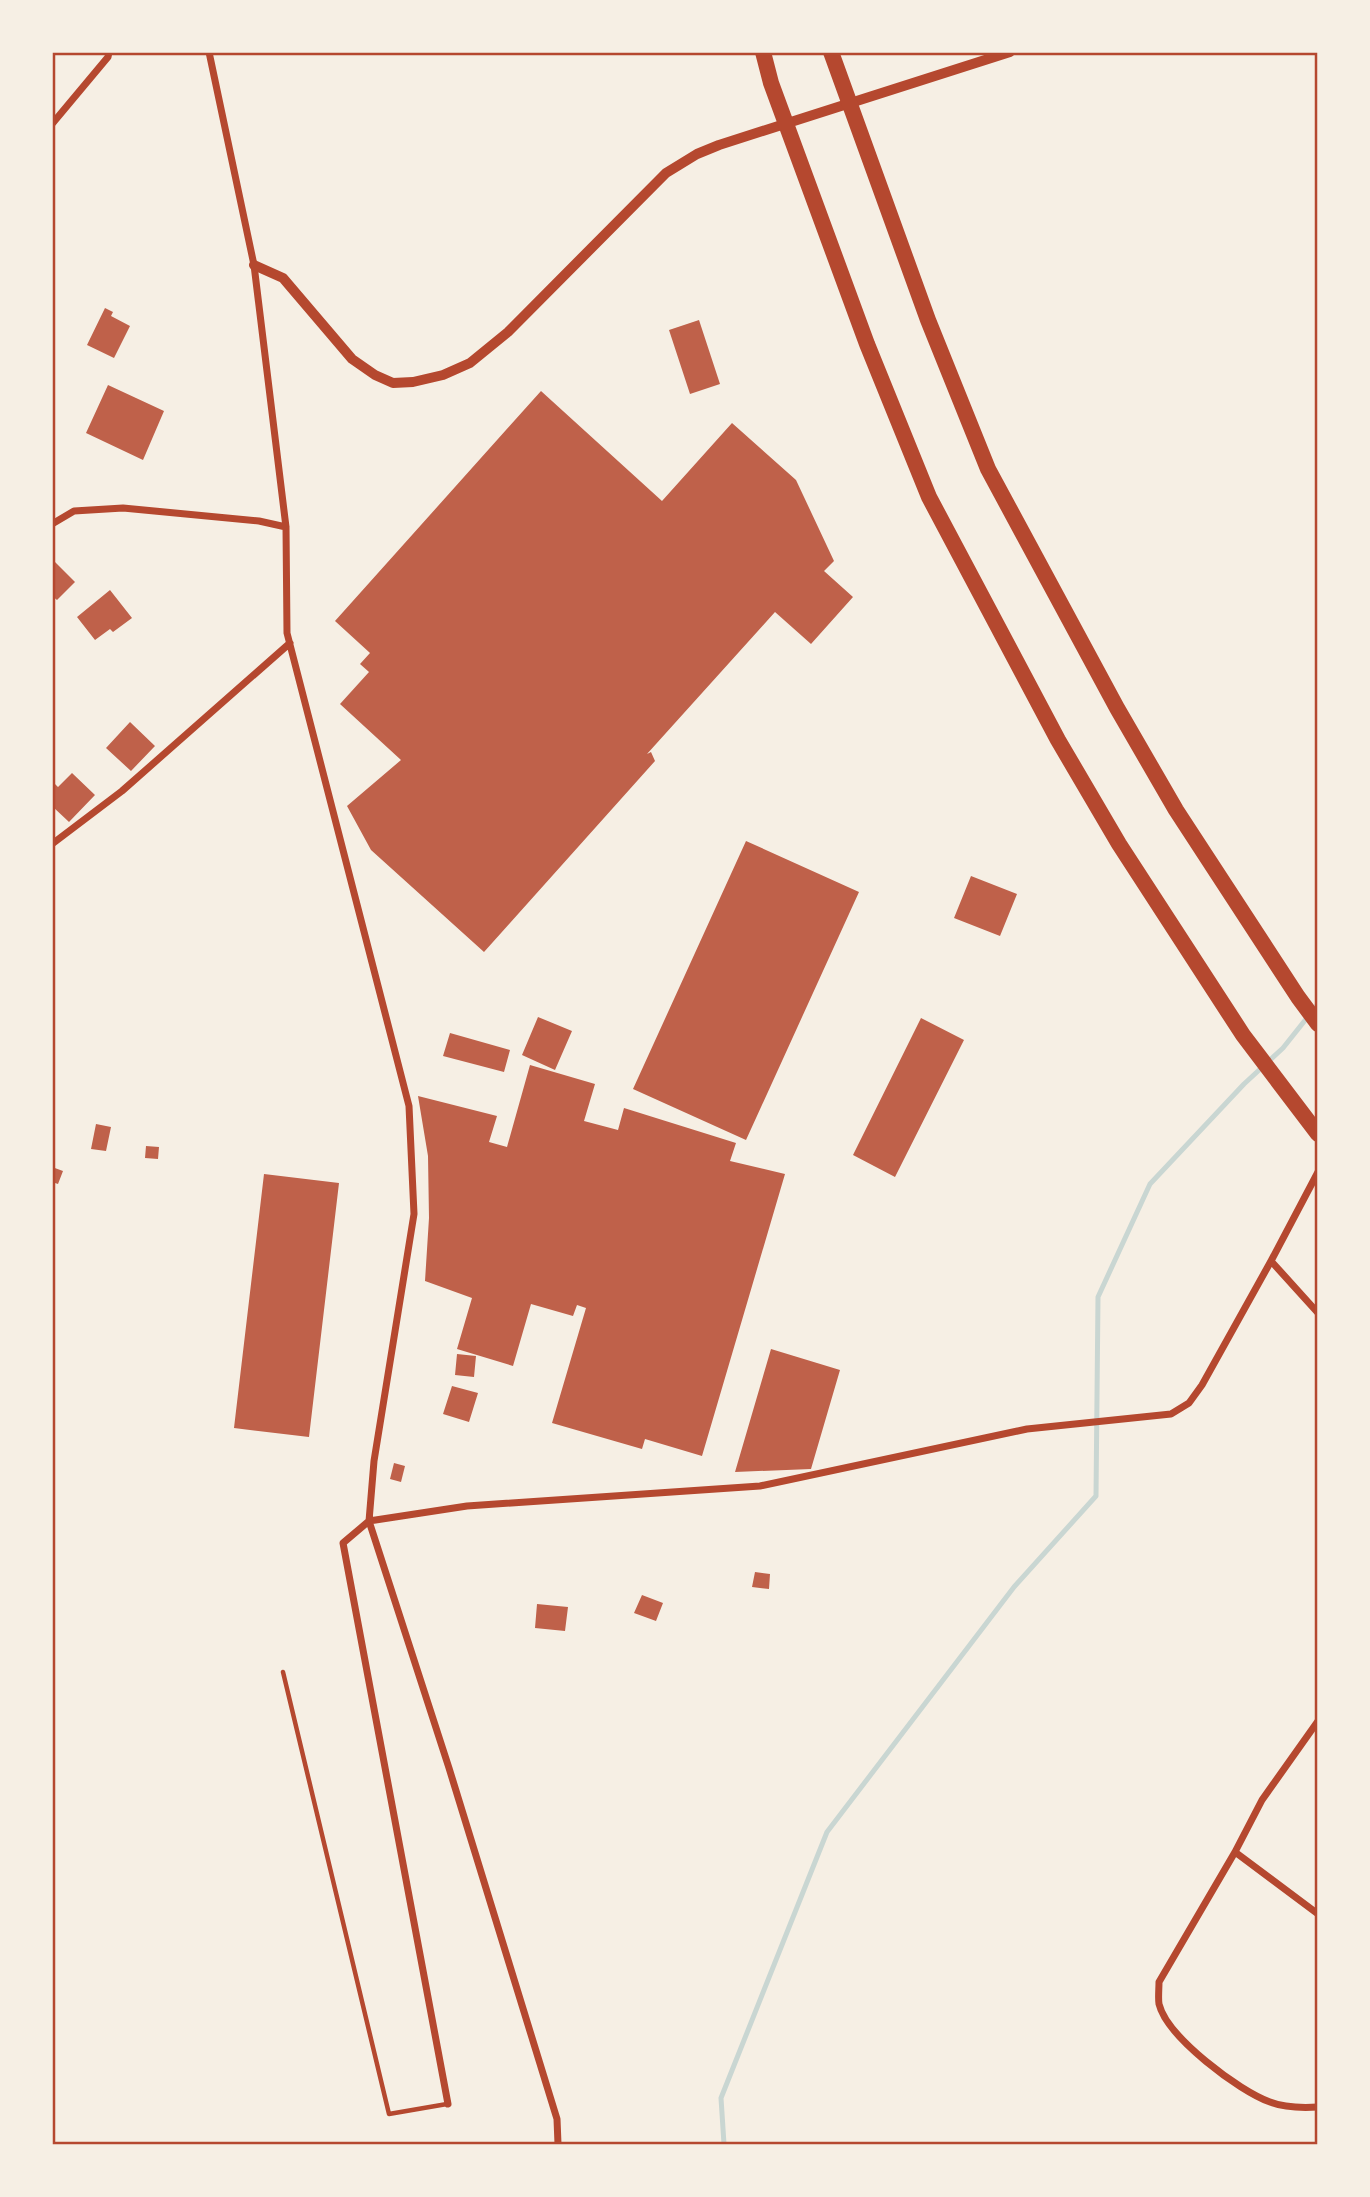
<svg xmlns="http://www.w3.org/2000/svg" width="1370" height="2197" font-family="'Noto Sans',sans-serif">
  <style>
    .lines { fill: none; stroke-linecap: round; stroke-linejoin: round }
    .stream { stroke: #c9d6d2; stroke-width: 5 }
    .building { fill: #bf614a }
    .service { stroke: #b5482f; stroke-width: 4.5 }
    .minor { stroke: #b5482f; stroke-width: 7 }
    .tertiary { stroke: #b5482f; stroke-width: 10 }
    .motorway { stroke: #b5482f; stroke-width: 16 }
    .neatline { fill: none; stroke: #b5482f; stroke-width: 2.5 }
  </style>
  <rect width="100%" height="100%" fill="#f6efe4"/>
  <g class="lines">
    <path class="stream" d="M724 2144 721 2098 827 1832 1014 1587 1096 1496 1098 1297 1150 1184 1244 1084 1283 1048 1318 1004"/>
  </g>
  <path class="building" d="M105 308 113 312 111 316 130 326 114 358 87 345Z
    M699 320 720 384 690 394 669 330Z
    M108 385 164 411 143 460 86 433Z
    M541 391 662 501 732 423 796 480 834 561 824 571 853 597 811 644 775 612 647 754 651 752 655 761 484 952 371 850 347 806 401 760 340 704 369 672 360 664 370 653 335 621Z
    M52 559 75 582 57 600 52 596Z
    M110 590 132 618 113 632 110 629 95 640 77 617Z
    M130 722 155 746 131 771 106 748Z
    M72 773 95 795 69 822 52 806V781L58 787Z
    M746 841 859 892 746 1140 633 1089Z
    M971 876 1017 894 1000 936 954 918Z
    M538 1017 572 1031 555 1070 522 1055Z
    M921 1018 964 1040 895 1177 853 1155Z
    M450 1033 510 1050 504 1072 443 1056Z
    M530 1065 595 1084 584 1121 618 1130 624 1108 736 1143 730 1161 785 1174 702 1456 645 1439 642 1449 552 1423 586 1308 577 1305 573 1316 531 1304 513 1366 457 1349 472 1298 425 1281 429 1218 428 1156 418 1096 497 1116 489 1142 507 1147Z
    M96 1124 111 1127 106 1151 91 1149Z
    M146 1146 159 1147 158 1159 145 1158Z
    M52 1167 63 1171 58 1184 52 1182Z
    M264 1174 339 1183 309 1437 234 1428Z
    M771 1349 840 1370 811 1469 735 1472Z
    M457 1354 476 1356 474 1377 455 1375Z
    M452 1386 478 1393 469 1422 443 1414Z
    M394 1463 405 1466 401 1482 390 1479Z
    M755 1572 770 1574 769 1589 752 1587Z
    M642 1595 663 1603 656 1621 634 1613Z
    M537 1604 568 1607 565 1631 535 1628Z"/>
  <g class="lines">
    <path class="service" d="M283 1672 389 2114 447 2104"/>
    <path class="minor" d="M209 52 254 265 286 527 287 633 409 1106 414 1214 374 1461 369 1521 449 1768 557 2119 558 2144
      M52 124 108 57 109 52
      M52 524 74 511 123 508 259 521 286 527
      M52 844 122 791 290 643
      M1271 1261 1318 1313
      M1318 1721 1262 1800 1235 1852 1318 1914
      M1235 1852 1159 1982C1159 1989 1158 1998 1159 2004 1167 2037 1239 2091 1270 2102 1285 2108 1301 2108 1318 2107
      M448 2104 343 1543 369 1521 467 1506 760 1486 1027 1429 1171 1414 1189 1403 1202 1385 1271 1261 1318 1172"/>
    <path class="tertiary" d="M254 265 283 278 352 359 375 375 393 383 413 382 443 375 470 363 508 332 666 173 697 154 719 145 1010 52"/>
    <path class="motorway" d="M763 52 771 83 867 344 929 497 1058 740 1119 844 1243 1035 1318 1134
      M831 52 928 320 988 469 1117 708 1176 810 1298 997 1318 1024"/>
  </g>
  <rect width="1370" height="2197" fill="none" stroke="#f6efe4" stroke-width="108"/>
  <rect x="54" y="54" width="1262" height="2089" class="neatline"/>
</svg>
